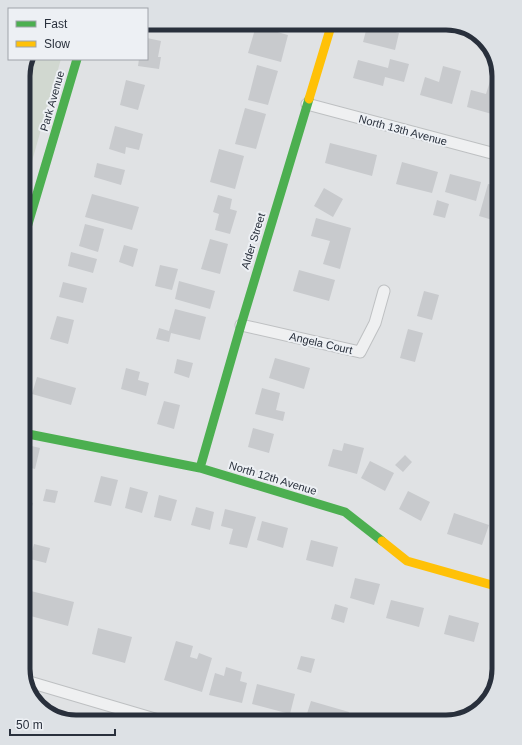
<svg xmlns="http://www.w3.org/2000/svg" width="522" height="745" font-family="Helvetica,sans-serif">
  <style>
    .green { fill: #d1d8d0 }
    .building { fill: #c8cacd }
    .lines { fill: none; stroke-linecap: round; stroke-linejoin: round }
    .street-casing { stroke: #bec0c2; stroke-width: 13 }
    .street { stroke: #eff0f1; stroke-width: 11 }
    .fast { stroke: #4caf50; stroke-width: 9 }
    .slow { stroke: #ffc107; stroke-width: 9 }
    .labels { text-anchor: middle; stroke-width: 4; stroke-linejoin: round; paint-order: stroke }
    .street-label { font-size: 11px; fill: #29303c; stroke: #edf0f4 }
    .rim { fill: none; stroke: #29303c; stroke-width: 5 }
  </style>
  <rect width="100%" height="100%" fill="#e0e2e4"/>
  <path class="green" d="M30 59H61L23 193V72Z"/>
  <path class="building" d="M286 23H292V26L283 24Z
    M368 23H386L384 29 399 33 395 50 363 42Z
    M256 26 288 35 281 62 248 53Z
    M147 38 161 41 158 57H161L159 69 138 66 139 59H147Z
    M390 59 409 64 404 82 385 77 383 86 353 78 358 60 388 68Z
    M257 65 278 71 268 105 248 100Z
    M443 66 461 71 452 104 420 95 425 77 439 82Z
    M491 78 499 80V116L467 107 471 90 486 94Z
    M126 80 145 85 138 110 120 105Z
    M245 108 266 114 256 149 235 144Z
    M115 126 143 134 139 150 126 147 125 154 109 149Z
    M330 143 377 155 372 176 325 163Z
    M219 149 244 156 235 189 210 182Z
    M402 162 438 172 432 193 396 184Z
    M97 163 125 170 121 185 94 177Z
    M450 174 481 182 476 201 445 192Z
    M488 184 499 187V211L496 221 479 216Z
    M324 188 343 199 333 217 314 206Z
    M92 194 139 207 132 230 85 217Z
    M218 195 232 199 230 209 237 211 230 234 215 230 219 214 213 212Z
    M437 200 449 204 445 218 433 215Z
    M316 218 351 228 340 269 323 264 330 241 311 236Z
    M85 224 104 229 98 252 79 246Z
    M210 239 228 244 220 274 201 269Z
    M124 245 138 249 133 267 119 262Z
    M71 252 97 259 93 273 68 266Z
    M160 265 178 269 172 290 155 286Z
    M299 270 335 280 329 301 293 291Z
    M179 281 215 291 210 309 175 299Z
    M63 282 87 288 83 303 59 297Z
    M424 291 439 295 432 320 417 316Z
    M175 309 206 317 200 340 171 333 169 342 156 339 159 328 169 331Z
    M57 316 74 320 68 344 50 339Z
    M408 329 423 333 415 362 400 358Z
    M275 358 310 368 304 389 269 378Z
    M177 359 193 363 189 378 174 373Z
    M126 368 140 372 138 380 149 383 146 396 121 389Z
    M499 376V396L493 395Z
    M37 377 76 388 71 405 32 394Z
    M262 388 280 393 276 410 285 412 283 421 255 414Z
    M164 401 180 405 174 429 157 424Z
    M253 428 274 434 269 453 248 447Z
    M344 443 364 448 357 474 328 466 333 449 342 451Z
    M23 444 40 448 35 469 23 466Z
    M405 455 412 462 403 472 395 465Z
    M370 461 394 473 385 491 361 478Z
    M23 472 28 473 24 491 23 490Z
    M101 476 118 480 111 506 94 502Z
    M130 487 148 492 142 513 125 508Z
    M46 489 58 491 55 503 43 501Z
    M408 491 430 502 421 521 399 509Z
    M159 495 177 500 171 521 154 517Z
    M23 500 33 503 29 516 23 514Z
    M196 507 214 512 210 530 191 525Z
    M225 509 256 517 247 548 229 544 233 529 221 526Z
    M454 513 489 525 482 545 447 534Z
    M262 521 288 528 283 548 257 540Z
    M497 527 499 528V549L492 547Z
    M311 540 338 547 333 567 306 560Z
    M34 544 50 548 46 563 30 559Z
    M355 578 380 584 374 605 350 598Z
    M23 589 74 602 68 626 23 614Z
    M391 600 424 608 419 627 386 618Z
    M335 604 348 608 344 623 331 619Z
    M449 615 479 623 474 642 444 634Z
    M98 628 132 637 125 663 92 654Z
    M499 640V649H496Z
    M176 641 193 646 190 657 197 659 199 653 212 658 202 692 164 680Z
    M301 656 315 659 311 673 297 669Z
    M226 667 242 672 240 681 247 683 242 703 209 695 215 673 224 676Z
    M257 684 295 694 290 714 252 704Z
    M311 701 349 712 346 722H311L305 720Z
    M410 719 420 722H409Z"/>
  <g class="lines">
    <defs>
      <path id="street" d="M307 104 499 155
        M241 325 360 352 375 323 384 291
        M26 681 165 722"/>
    </defs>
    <use href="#street" class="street-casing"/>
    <use href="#street" class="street"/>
    <path class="fast" d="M23 241 77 59
      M23 433 200 468 345 512 382 541
      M200 468 241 325 309 99"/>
    <path class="slow" d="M309 99 332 23
      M382 541 407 561 499 587"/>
  </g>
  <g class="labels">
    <g class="street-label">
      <text transform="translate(52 101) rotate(-74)" y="4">Park Avenue</text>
      <text transform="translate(403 130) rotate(15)" y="4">North 13th Avenue</text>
      <text transform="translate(253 241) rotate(-73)" y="4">Alder Street</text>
      <text transform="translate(321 343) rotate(13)" y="4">Angela Court</text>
      <text transform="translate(273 478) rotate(17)" y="4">North 12th Avenue</text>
    </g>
  </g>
  <path d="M0 0H522V745H0ZM76 30H446A46 46 0 0 1 492 76V669A46 46 0 0 1 446 715H76A46 46 0 0 1 30 669V76A46 46 0 0 1 76 30Z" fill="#dde1e5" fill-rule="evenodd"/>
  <path class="rim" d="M76 30H446A46 46 0 0 1 492 76V669A46 46 0 0 1 446 715H76A46 46 0 0 1 30 669V76A46 46 0 0 1 76 30Z"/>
  <rect x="8" y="8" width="140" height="52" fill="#edf0f4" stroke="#9fa3aa"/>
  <rect x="16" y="21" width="20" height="6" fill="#4caf50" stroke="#9fa3aa"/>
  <text x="44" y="28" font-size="12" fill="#29303c">Fast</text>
  <rect x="16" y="41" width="20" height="6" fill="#ffc107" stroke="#9fa3aa"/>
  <text x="44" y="48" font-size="12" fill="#29303c">Slow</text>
  <path d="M10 729v6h105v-6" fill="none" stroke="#29303c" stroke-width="2"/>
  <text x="16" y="729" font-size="12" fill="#29303c" stroke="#edf0f4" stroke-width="3" paint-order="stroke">50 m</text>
</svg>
